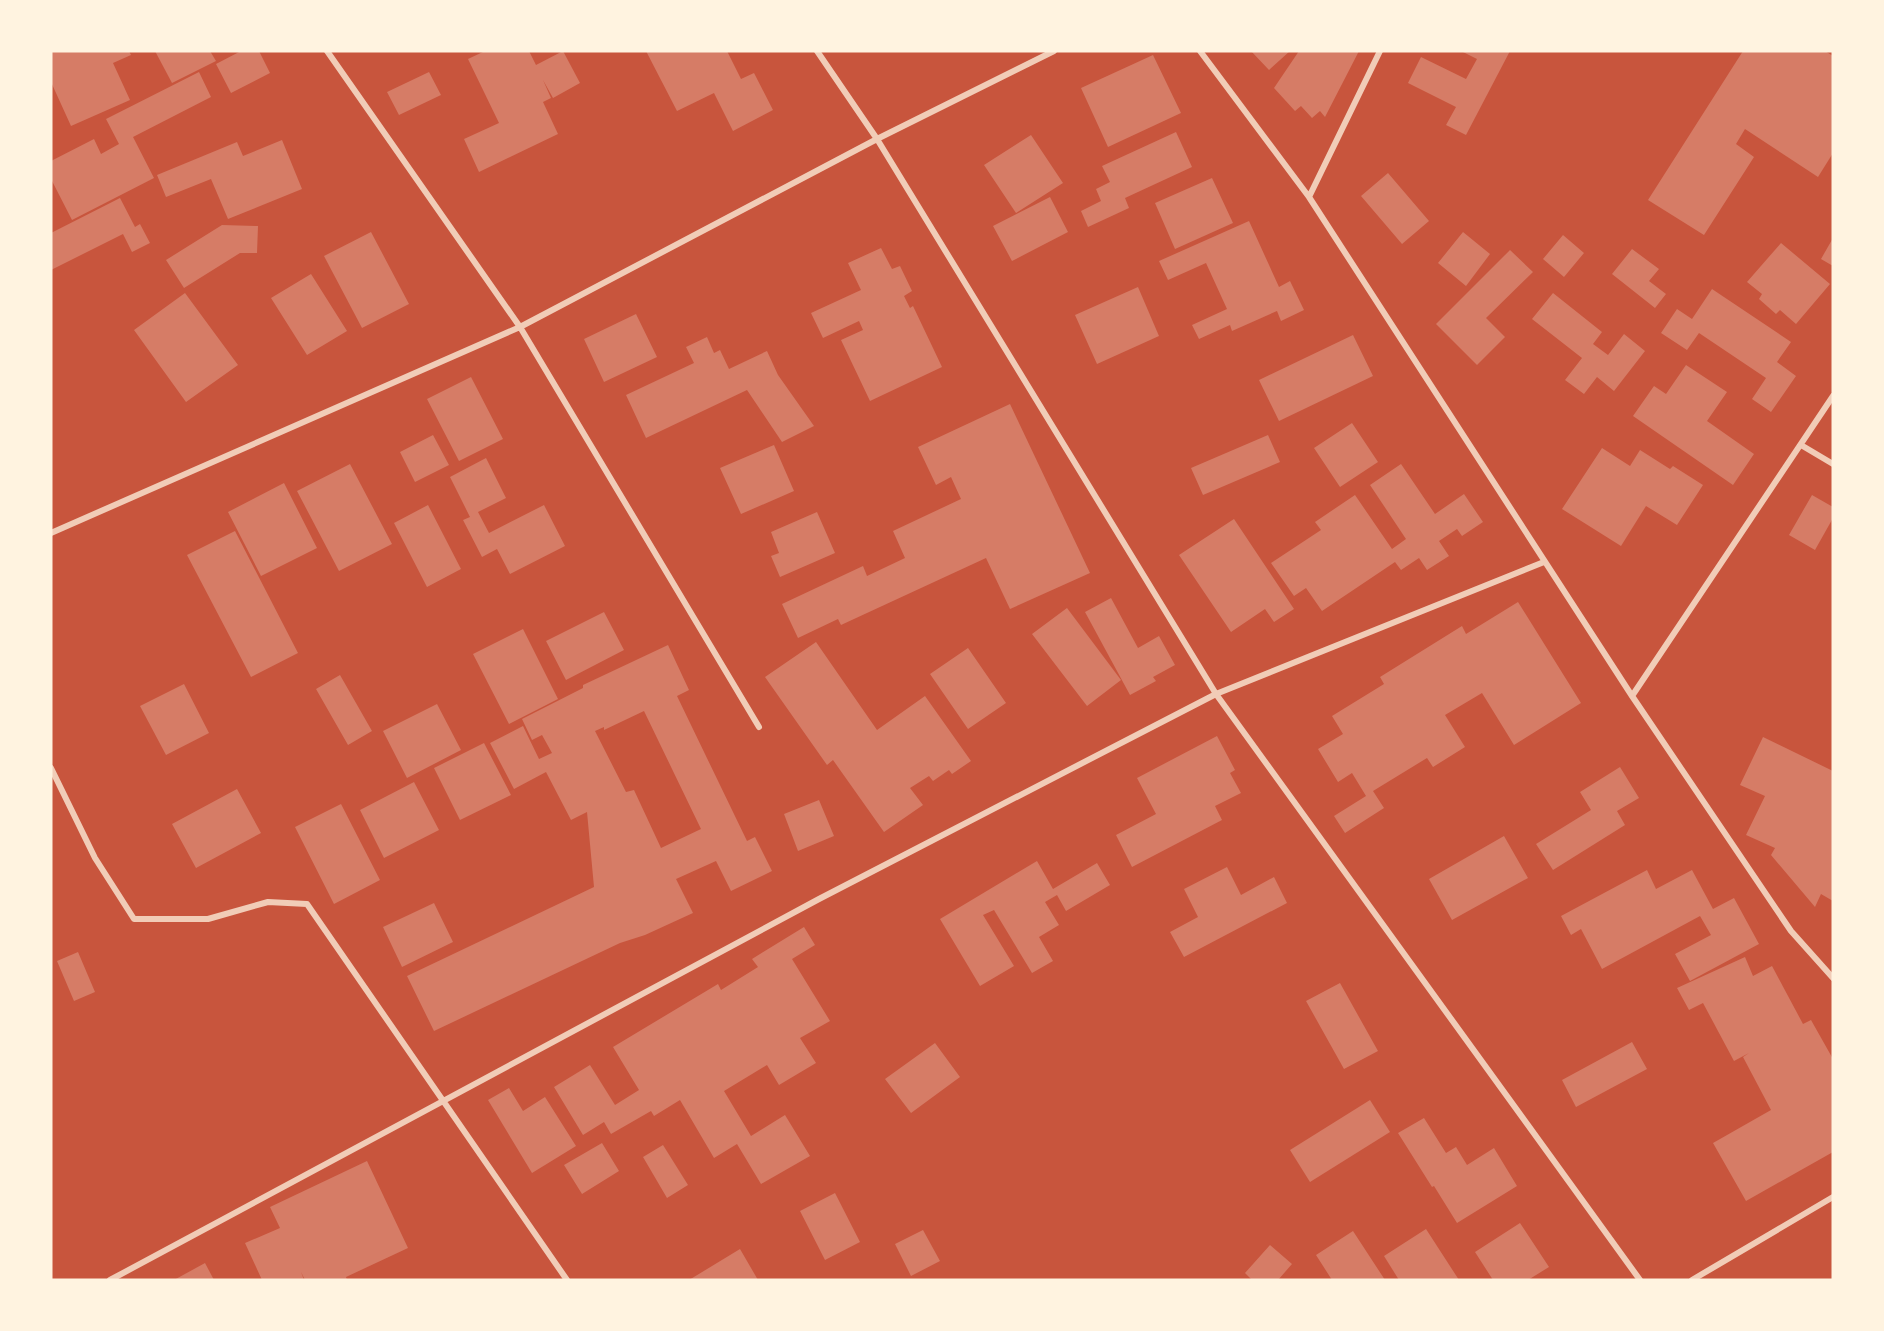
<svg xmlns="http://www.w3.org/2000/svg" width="1884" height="1331" font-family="'Zilla Slab',serif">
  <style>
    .building { fill: #d67c66; fill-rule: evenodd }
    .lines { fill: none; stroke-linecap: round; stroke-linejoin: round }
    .minor { stroke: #f1ccb7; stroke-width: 6 }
  </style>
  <rect width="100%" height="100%" fill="#c8553d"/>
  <path class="building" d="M51 51H129L131 55 113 63 130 100 71 126 51 82Z
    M155 51H210L216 61 172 83Z
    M241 51H259L270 73 231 93 216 64Z
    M485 51H529L536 65 563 51 580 83 553 98 543 80 551 98 543 102 558 134 479 172 464 139 499 123 468 59Z
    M646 51H727L741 79 754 73 773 110 733 131 714 93 677 111Z
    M1251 51H1290L1269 70Z
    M1299 51H1359L1325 117 1320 111 1312 118 1301 106 1295 111 1274 88Z
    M1461 51H1510L1466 135 1446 125 1456 107 1408 83 1421 57 1466 79 1477 59Z
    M1743 51H1825L1833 56V153L1818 177 1745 129 1736 144 1754 157 1704 235 1648 200Z
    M1153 55 1181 113 1108 147 1081 88Z
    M199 72 211 97 133 137 154 178 72 220 51 179V161L94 139 101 154 119 144 106 119Z
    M429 72 441 95 399 115 387 92Z
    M1176 132 1192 167 1125 198 1129 208 1088 227 1081 211 1101 201 1096 189 1110 182 1102 166Z
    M1031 135 1063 183 1016 213 984 165Z
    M282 140 302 189 228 219 211 179 166 197 157 175 237 142 243 156Z
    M1388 173 1429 221 1402 244 1361 196Z
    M1212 178 1233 223 1175 249 1155 203Z
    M1050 197 1068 232 1012 261 993 226Z
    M120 198 135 227 140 224 150 243 132 252 123 234 51 270V233Z
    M1249 221 1279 287 1290 281 1304 310 1281 321 1277 311 1232 331 1230 325 1199 339 1192 325 1227 309 1206 263 1168 280 1159 261Z
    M222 225 258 226 257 253H240L184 288 166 260Z
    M371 232 409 304 362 328 324 256Z
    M1463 232 1490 254 1466 286 1438 263Z
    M1563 235 1584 253 1564 277 1543 259Z
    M1833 238V266L1821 259Z
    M1781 243 1830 284 1796 324 1780 310 1776 314 1759 299 1762 294 1747 282Z
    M881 248 892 269 900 266 912 291 904 296 910 308 913 306 942 367 870 401 841 340 863 330 859 321 823 338 811 313 861 290 848 263Z
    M1632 249 1659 269 1649 281 1666 294 1655 308 1612 274Z
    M1510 250 1533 272 1486 318 1505 337 1477 365 1436 324Z
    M311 274 347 331 307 355 271 298Z
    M1138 287 1159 336 1097 364 1075 315Z
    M1712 289 1791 342 1777 362 1796 376 1771 412 1752 399 1766 378 1699 333 1687 350 1661 333 1677 309 1692 319Z
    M185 293 238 365 186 402 134 330Z
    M1553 293 1602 332 1593 344 1608 355 1624 334 1645 351 1614 391 1597 377 1584 394 1565 380 1582 358 1532 319Z
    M636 314 657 357 604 382 584 339Z
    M1353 335 1373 376 1279 421 1259 380Z
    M707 337 714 353 720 350 729 369 767 351 778 375 814 426 782 442 747 390 646 438 626 395 694 363 686 347Z
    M1686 365 1727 392 1707 421 1754 454 1733 485 1633 416 1654 386 1666 394Z
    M471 377 503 439 459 461 427 399Z
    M1010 404 1090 573 1010 609 986 558 841 625 838 619 798 638 782 604 863 566 867 576 905 558 893 531 961 499 951 477 936 485 918 447Z
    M1352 423 1378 462 1340 487 1314 448Z
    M433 435 449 465 415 482 400 452Z
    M1268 435 1280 462 1203 495 1191 468Z
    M774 445 794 491 741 514 720 468Z
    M1602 448 1630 466 1640 450 1670 469 1673 466 1703 485 1677 525 1646 506 1621 546 1562 509Z
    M486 458 506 498 478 512 489 533 544 505 565 546 510 574 497 549 482 557 463 520 470 517 450 477Z
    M350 464 392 544 339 571 297 491Z
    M1401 464 1435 514 1464 494 1483 522 1462 536 1457 529 1439 541 1449 556 1427 570 1419 558 1401 570 1395 562 1322 611 1306 588 1294 596 1271 563 1321 530 1315 522 1355 495 1392 549 1406 539 1370 485Z
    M284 483 317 548 261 576 228 512Z
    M1812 495 1833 507V518L1815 550 1789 535Z
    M428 505 461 569 427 587 394 523Z
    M817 512 835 553 780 577 771 556 779 553 771 532Z
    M1234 519 1294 609 1274 622 1265 609 1231 632 1179 555Z
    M235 531 298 653 251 677 187 555Z
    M1111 598 1138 648 1159 636 1175 665 1153 677 1156 681 1130 695 1085 612Z
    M1518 602 1581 703 1514 745 1482 693 1445 715 1465 747 1433 767 1427 758 1373 791 1384 808 1345 833 1334 816 1366 796 1352 773 1338 782 1318 749 1343 734 1332 716 1384 684 1380 677 1462 626 1466 634Z
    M1067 608 1121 680 1087 706 1032 634Z
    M604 612 624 650 566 680 546 641Z
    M523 629 558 699 509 724 473 654Z
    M816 642 877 730 925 696 971 761 952 774 949 770 933 781 929 776 910 788 923 805 884 832 833 760 827 765 765 677Z
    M668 645 689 690 677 696 747 841 755 837 772 871 731 891 716 861 676 879 693 913 645 935 620 943 434 1031 407 976 594 887 587 812 571 820 546 772 514 789 490 743 523 726 539 759 552 753 542 735 532 740 522 719 583 688V685ZM644 711 701 829 661 848 634 790 626 792 595 731 604 727V730Z
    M968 648 1006 703 968 729 930 674Z
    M340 675 372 731 348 745 316 689Z
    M184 684 209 733 166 755 140 706Z
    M437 704 461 750 407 778 383 731Z
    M1217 736 1235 770 1230 773 1241 793 1215 806 1222 820 1132 867 1116 835 1156 814 1137 778Z
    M1763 737 1833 771V901L1821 894 1815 907 1771 855 1775 848 1746 835 1765 796 1740 785Z
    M484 743 511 795 460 820 434 768Z
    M1620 767 1639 798 1617 811 1625 825 1553 870 1536 844 1591 810 1580 792Z
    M414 782 439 830 384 858 360 810Z
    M237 789 261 833 196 868 172 824Z
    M819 800 834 836 798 851 784 814Z
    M341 804 380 880 334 904 295 827Z
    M1504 836 1528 878 1452 920 1429 879Z
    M1037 861 1053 889 1097 863 1110 885 1066 911 1057 895 1045 902 1059 925 1039 937 1053 961 1032 973 994 910 983 915 1014 966 980 986 940 919Z
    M1227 867 1241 895 1274 877 1287 903 1184 957 1170 932 1198 917 1184 889Z
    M1647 870 1656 889 1692 870 1713 909 1734 898 1759 944 1690 981 1675 954 1711 935 1700 916 1602 969 1581 929 1571 935 1561 916Z
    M434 903 453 942 402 967 383 927Z
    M804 927 815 945 792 959 830 1021 800 1038 816 1063 779 1085 767 1065 724 1091 751 1136 785 1115 810 1156 761 1184 737 1144 714 1158 680 1100 654 1116 651 1111 611 1134 604 1122 583 1135 554 1087 590 1065 615 1105 639 1090 613 1047 718 984 721 990 758 967 752 959Z
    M78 952 95 992 74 1001 57 961Z
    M1745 957 1753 976 1772 966 1803 1024 1811 1020 1833 1059V1152L1746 1201 1713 1143 1771 1110 1743 1057 1749 1053 1734 1061 1703 1003 1689 1010 1677 988Z
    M1340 983 1378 1051 1344 1069 1306 1001Z
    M1632 1042 1647 1069 1576 1107 1562 1080Z
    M935 1043 960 1077 911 1113 885 1079Z
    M509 1088 523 1111 545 1097 576 1146 532 1173 488 1100Z
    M1370 1100 1390 1132 1310 1182 1290 1150Z
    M1424 1118 1446 1153 1456 1147 1467 1165 1494 1148 1517 1186 1457 1223 1434 1186 1432 1187 1398 1133Z
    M602 1143 619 1171 582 1194 564 1165Z
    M663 1145 688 1185 667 1198 643 1157Z
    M367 1161 408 1248 346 1277 347 1280H305L301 1272 304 1280H262L245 1243 280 1228 270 1207Z
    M835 1193 860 1242 825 1260 800 1211Z
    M1520 1223 1549 1267 1528 1280H1493L1475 1252Z
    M1426 1229 1459 1280H1399L1384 1256Z
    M923 1230 940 1261 911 1276 895 1244Z
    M1353 1231 1385 1280H1332L1316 1255Z
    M1270 1245 1292 1264 1278 1280H1252L1245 1273Z
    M740 1249 758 1280H689Z
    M205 1263 214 1280H174Z"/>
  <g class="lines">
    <path class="minor" d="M327 51 520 327 759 727
      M817 51 877 139 1216 694 1640 1280
      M1200 51 1309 197 1632 696 1791 931 1833 978
      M1309 197 1380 51
      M1801 445 1833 464
      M51 533 520 327 877 139 1054 51
      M1632 696 1833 396
      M51 768 95 858 134 919H208L268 902 307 904 567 1280
      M110 1280 819 899 1216 694 1544 562
      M1692 1280 1833 1197"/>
  </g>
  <rect width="1884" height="1331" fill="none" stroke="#fff3e0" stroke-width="105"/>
</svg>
